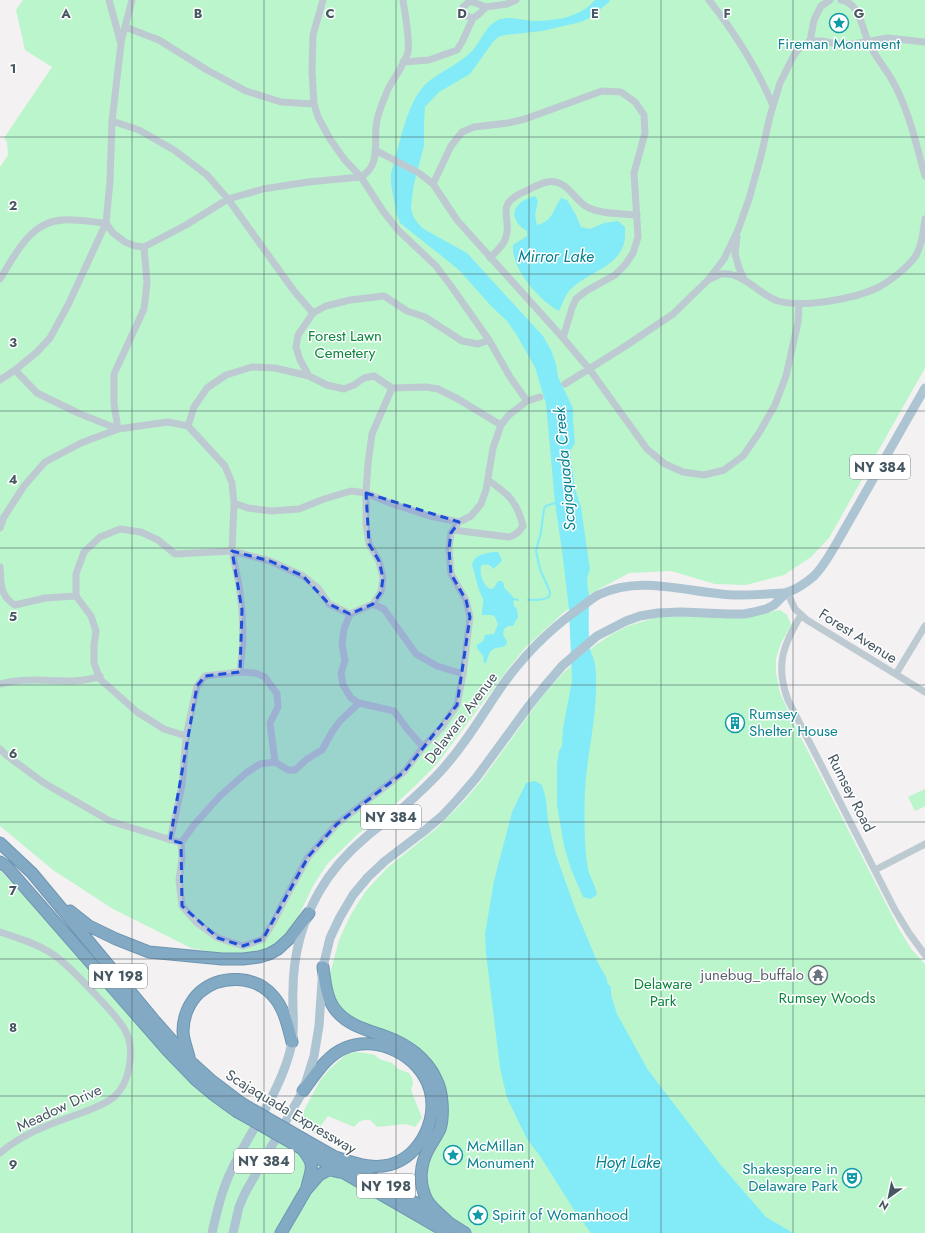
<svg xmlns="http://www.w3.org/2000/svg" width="925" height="1233" font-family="Jost,sans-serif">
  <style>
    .green { fill: #bbf5cb }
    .water { fill: #83ebf7 }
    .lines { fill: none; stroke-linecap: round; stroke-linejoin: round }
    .stream { stroke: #83ebf7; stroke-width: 2 }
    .highway-casing { stroke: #6e95b1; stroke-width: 13 }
    .minor { stroke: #bdcad2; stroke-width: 7 }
    .major { stroke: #adc4d3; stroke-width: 9 }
    .highway { stroke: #83aac5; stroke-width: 11 }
    .highway-bridge-casing { stroke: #6e95b1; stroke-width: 13; stroke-linecap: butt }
    .highway-bridge { stroke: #83aac5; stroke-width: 11 }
    .marked { fill: #1d4ed8; fill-opacity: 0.2; stroke: #1d4ed8; stroke-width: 3; stroke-dasharray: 8 5; stroke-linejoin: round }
    .grid { fill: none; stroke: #465761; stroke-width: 1; stroke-opacity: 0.55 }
    .labels { text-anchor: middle; stroke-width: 3; stroke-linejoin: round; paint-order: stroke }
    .shield { fill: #fff; stroke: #7e8990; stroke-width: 1 }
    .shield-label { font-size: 14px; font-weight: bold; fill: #465761 }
    .culture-label { font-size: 15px; fill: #0d838f; stroke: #fff; text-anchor: start }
    .park-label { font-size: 15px; fill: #0c873d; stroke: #fff }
    .street-label { font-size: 15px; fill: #465761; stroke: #fff }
    .worship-label { font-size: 15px; fill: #5b616d; stroke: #fff; text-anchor: end }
    .water-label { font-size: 16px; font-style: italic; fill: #048190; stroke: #fff }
    .grid-label { font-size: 13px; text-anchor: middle; font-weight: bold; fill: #465761; stroke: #fff; stroke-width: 3; stroke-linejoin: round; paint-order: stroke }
  </style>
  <rect width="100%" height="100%" fill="#f3f1f1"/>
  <path class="green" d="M23 0H925V368L829 538 811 557 784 575 746 585 715 584 671 571 629 573 590 594 563 613 525 648 508 669 436 765 416 785 378 820 359 833 328 863 314 884 298 917 292 927 277 944 263 951 247 954 217 953 191 948 113 909 53 870 0 826V167L8 155 7 142 4 138 52 67 25 50 16 10Z
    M780 610 787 615 791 625 781 643 776 659V673L780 693 796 728 899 929 912 950 925 964V1233H472L452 1219 430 1199 424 1173 442 1127 423 1052 414 1045 401 1038 349 1020 331 994 329 983 330 974 339 940 350 916 365 892 387 868 438 827 464 801 481 781 544 694 564 672 597 644 614 633 628 626 658 617 761 615 774 611Z
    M925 789V806L915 811 908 797Z
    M0 870 24 896 171 1063 185 1078 203 1094 436 1233H0Z
    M355 1052 365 1053 375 1055 379 1059 392 1063 398 1069 409 1073 412 1078 413 1084 411 1090 422 1118 415 1127 406 1124 377 1127 370 1120C363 1119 359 1121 354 1127L328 1116 315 1134 297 1123 321 1079 329 1070 345 1055Z"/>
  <path class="water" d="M595 0H610L609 2 591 17 581 22 542 31 505 35 498 37 493 42 470 74 439 92 425 107 424 121V146L414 184 412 198 411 209 414 218 422 228 467 253 543 336 551 350 556 364 558 377 573 408V420L575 443 570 451 571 459 575 489 581 507 590 570C586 576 587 588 589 594 589 613 588 631 590 649 591 653 592 654 593 657 596 665 596 674 596 681 597 718 587 754 585 790 584 816 584 844 588 869 590 878 596 886 597 895L590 899 583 897 571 869 564 846 557 805V764L559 751 562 746 563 728 572 681 569 609 562 551 555 503 546 404 535 367 516 334 507 321 491 306 459 270 443 257 400 223 396 212 391 184V173C400 146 406 100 429 81 442 71 459 64 471 52 483 40 487 19 507 18 516 18 525 20 534 21 555 21 581 17 595 0Z
    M535 196 538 201 535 215 537 225C553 221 553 210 561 198L567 200 576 215 581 227 590 229 604 223 618 221 625 227C625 231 625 235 625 239 621 267 587 272 570 290 565 295 562 305 559 311 539 300 511 269 513 245L527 236V231C524 229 519 226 517 222 508 208 523 199 535 196Z
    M493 552H498L502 560 500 563 493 569C490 564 487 564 482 565 478 572 483 585 490 589L494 588 498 581H501L504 584V587L513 597 514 606 517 609 518 617 513 626H508L504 629 503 635 507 641 506 645C502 649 495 646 491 651 488 654 488 659 486 663H484L483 656 477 648V645L483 641 485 635 494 634 498 624 495 617 492 615H482C481 610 484 605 483 599 482 596 480 593 479 590 476 581 475 573 472 565 475 554 484 554 493 552Z
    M535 781 542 785 546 799 548 821 556 855 576 911 597 961 606 977 608 984 611 987V995L617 1014 648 1070 720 1164 766 1217 793 1233H591L576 1213 540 1156 527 1139 507 1098 500 1068 486 953 485 934 494 881 512 812 526 783Z"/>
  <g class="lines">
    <path class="stream" d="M513 599 518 600
      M528 600C537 599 540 602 549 597L550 592 540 569 536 551 541 532 544 509 546 506 555 503"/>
    <defs>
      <path id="highway" d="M0 843 32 873 153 1019 191 1062 212 1081 241 1103
        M0 862 7 867 168 1051 196 1080 214 1095 236 1111
        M70 911 89 926 116 939 149 952 222 959H243L259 957 269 954 278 949 290 938 309 913
        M323 967C325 981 326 996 334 1008 347 1026 368 1030 387 1037 407 1044 427 1059 436 1079 443 1091 444 1116 440 1129 437 1136 432 1142 429 1148 420 1164 418 1183 427 1200 432 1209 443 1216 450 1224
        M189 1057C187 1049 183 1039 183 1031 183 1017 189 1002 200 992 221 974 256 975 274 997 285 1010 288 1027 292 1042
        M303 1091C314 1076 327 1055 345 1048 377 1034 421 1056 430 1090 439 1122 417 1162 383 1166 366 1168 351 1162 335 1157
        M305 1140 435 1214 465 1233
        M301 1148 448 1233
        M303 1150C316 1166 311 1169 307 1187
        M281 1233 306 1190 319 1175 326 1171 331 1170 339 1172"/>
    </defs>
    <use href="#highway" class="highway-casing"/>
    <path class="minor" d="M323 0 313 35 312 71 314 104 318 117 330 139 344 159 361 177
      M403 0C405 14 410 38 408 52 405 63 395 77 389 87 385 96 381 106 378 116 371 138 384 163 361 177L383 211 398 230 436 266 451 286 489 340 510 377 527 401
      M709 0C735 33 757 67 773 106
      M841 0C859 2 862 28 868 41 874 56 885 67 892 80 909 110 916 144 925 176
      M486 7 478 15 473 18C466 17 463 14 463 7L470 1 486 7 507 4 516 0
      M125 27 159 40 207 70 246 91 281 102 314 104
      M810 41 814 20 821 6 830 0
      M121 42 132 0
      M403 62 429 60 457 50 462 42 473 18
      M112 121 139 130 174 150 207 175 228 199 294 291 313 313
      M375 150 419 173 433 184 457 220 563 338 590 370 647 449 665 464 683 472 704 475 724 470 743 456 759 433 775 405 786 376 798 322 799 304
      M433 184 451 146 462 132 474 127 508 123 525 119 602 91 621 92 635 102 644 115 645 133 634 173 638 237 633 253 625 265 615 275 586 291 576 299 572 308 563 338
      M737 237 735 254 739 268 744 279
      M490 258C495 253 500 248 504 242 516 217 489 206 528 190 534 187 541 183 547 182 568 178 574 202 589 208 604 215 622 213 637 215
      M0 279C15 255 30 222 62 220 76 219 92 222 106 223L113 233 125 242 135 246 144 247 186 225 228 199 263 189 308 182 361 177
      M710 279C714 278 718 275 721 274 743 271 759 295 778 301 803 308 854 299 877 288 889 282 907 268 915 257 922 246 923 232 925 219
      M15 370 37 393 78 413 118 429
      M309 376 300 360 296 347 298 335 313 313 326 306 350 300 384 296 407 311 425 317 462 341 478 344 489 340
      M0 380 15 370 37 352 50 338 68 305 106 223 110 181 112 121 121 44 109 0
      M565 384 624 347 673 314 708 280 724 259 738 230 749 199 761 156 770 116 780 83 794 55 801 46 810 41H821L838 44H853L888 38 925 42
      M188 426 194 407 207 388 226 375 252 367 275 368 309 376 327 385 344 389 354 385 364 378 374 376 392 388 426 387 438 389 458 399 501 425
      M118 429 114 404V374L144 309 147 283 144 247
      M234 503 248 508 271 511 299 509 324 499 351 491 366 493 390 503 430 516 459 522
      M0 528 4 517 24 486 45 462 81 443 118 429 168 422 188 426 225 466 232 483 234 503 232 551 239 585 242 610 243 641 240 672
      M453 530 509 537C516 535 519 532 523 526 517 501 508 494 488 480
      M0 567C1 584 0 596 15 605L45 598 76 596
      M787 592 795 609 807 620 925 692
      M373 604 381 592 383 578 379 561 369 544 366 524V493L368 463 372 434 392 388
      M801 615C783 645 775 666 788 700L895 910 909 933 925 955
      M896 674 925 626
      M0 684C11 681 23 680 34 680 56 680 79 684 100 676
      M186 736 164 729 137 712 100 679 94 663V645L96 631 91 616 76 596V574L84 552 100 537 120 529 141 532 158 540 175 554 232 551 270 561 303 576 318 588 329 604 350 614
      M423 747 408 730 394 711 359 703 351 698 343 685 341 673 345 661 342 644 344 629 350 614 373 604 384 609 416 654 437 666 463 674
      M0 749 6 755 44 783 110 821 181 843 182 858 179 880 182 906 197 923 218 938 243 946 263 939 274 921 286 897 308 857 337 824 404 772 423 747 442 727 457 705 463 674 470 617 466 600 451 574 449 549 451 533 459 522 471 516 481 504 486 490 493 448 501 425 509 415 527 401 540 397
      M170 840 182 785 186 736 197 686 205 676 240 672 255 673 265 677 277 694 278 707 270 723 275 762
      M181 843 194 825 220 796 246 773 260 764 275 762 288 770H295L307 759 322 750 332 732 340 721 359 703
      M875 870 925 844
      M0 932C18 938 35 943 51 953 68 964 81 980 95 994 106 1006 119 1018 126 1032 135 1050 130 1083 114 1097 102 1106 87 1111 73 1116 47 1125 21 1135 0 1153"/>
    <path class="major" d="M212 1233C217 1211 222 1189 232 1169 253 1126 282 1090 292 1043 295 1026 292 1008 293 991 293 956 302 922 319 892 331 871 348 852 366 837 379 826 394 816 407 804 418 794 430 783 440 772 465 745 483 713 504 683 523 657 546 633 573 613 581 608 589 600 598 595 638 576 679 590 721 594 736 596 752 595 767 594 774 593 782 594 788 592 797 589 807 582 814 576 823 567 829 556 835 546L925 388
      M233 1233 239 1207 245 1193 303 1091 314 1056 319 1026 323 967 330 938 340 917 353 895 368 877 385 861 423 832 442 816 457 800 476 778 528 707 544 687 562 666 597 636 626 621 640 616 658 613 681 612 728 614H744L754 612 766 609 774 605 787 592"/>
    <use href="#highway" class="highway"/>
    <defs>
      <path id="highway-bridge" d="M241 1103 305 1140
        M236 1111 301 1148"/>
    </defs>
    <use href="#highway-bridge" class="highway-bridge-casing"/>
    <use href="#highway-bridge" class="highway-bridge"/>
  </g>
  <path class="marked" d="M366 493 459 522 451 533 449 549 451 574 466 600 470 617 457 705 404 772 337 824 308 857 263 939 243 946 218 938 182 906 181 843 170 840 197 686 205 676 240 672 242 610 232 551 270 561 303 576 329 604 350 614 373 604 381 592 383 578 379 561 369 544Z"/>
  <path class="grid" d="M132 0V1233M264 0V1233M396 0V1233M529 0V1233M661 0V1233M793 0V1233M0 137H925M0 274H925M0 411H925M0 548H925M0 685H925M0 822H925M0 959H925M0 1096H925"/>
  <defs>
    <symbol id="sight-ring" viewBox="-11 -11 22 22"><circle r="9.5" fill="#fff" stroke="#0f9aa8" stroke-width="1.5"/><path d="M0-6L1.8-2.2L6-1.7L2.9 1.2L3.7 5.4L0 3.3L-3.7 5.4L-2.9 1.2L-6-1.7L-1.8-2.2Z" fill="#0f9aa8"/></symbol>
    <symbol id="building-ring" viewBox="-11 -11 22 22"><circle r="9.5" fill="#fff" stroke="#0f9aa8" stroke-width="1.5"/><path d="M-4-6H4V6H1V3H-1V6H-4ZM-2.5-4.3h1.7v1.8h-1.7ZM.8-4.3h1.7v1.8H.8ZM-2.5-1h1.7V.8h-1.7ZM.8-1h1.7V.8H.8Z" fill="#0f9aa8"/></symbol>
    <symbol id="temple-ring" viewBox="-11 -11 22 22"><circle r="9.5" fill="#fff" stroke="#6b7280" stroke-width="1.5"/><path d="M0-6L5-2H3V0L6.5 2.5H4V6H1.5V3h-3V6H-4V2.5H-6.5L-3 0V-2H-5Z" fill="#6b7280"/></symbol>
    <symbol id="theatre-ring" viewBox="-11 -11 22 22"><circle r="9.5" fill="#fff" stroke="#0f9aa8" stroke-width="1.5"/><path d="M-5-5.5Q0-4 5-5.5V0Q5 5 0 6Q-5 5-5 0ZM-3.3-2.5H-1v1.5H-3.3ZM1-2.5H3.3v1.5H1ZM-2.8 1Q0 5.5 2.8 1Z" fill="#0f9aa8"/></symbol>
  </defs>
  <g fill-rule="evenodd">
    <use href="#sight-ring" x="828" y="12" width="22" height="22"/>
    <use href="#building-ring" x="724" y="712" width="22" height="22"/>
    <use href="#temple-ring" x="807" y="964" width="22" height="22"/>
    <use href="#sight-ring" x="442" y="1144" width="22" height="22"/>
    <use href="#theatre-ring" x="841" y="1167" width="22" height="22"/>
    <use href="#sight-ring" x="467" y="1204" width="22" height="22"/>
  </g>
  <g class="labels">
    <g class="shield">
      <rect x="850" y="455" width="60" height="24" rx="3"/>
      <rect x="361" y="805" width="60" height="24" rx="3"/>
      <rect x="89" y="964" width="58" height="24" rx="3"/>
      <rect x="234" y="1149" width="60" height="24" rx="3"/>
      <rect x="357" y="1174" width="58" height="24" rx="3"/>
    </g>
    <g class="shield-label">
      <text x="880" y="472">NY 384</text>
      <text x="391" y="822">NY 384</text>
      <text x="118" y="981">NY 198</text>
      <text x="264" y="1166">NY 384</text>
      <text x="386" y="1191">NY 198</text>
    </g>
    <g class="culture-label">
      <text x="839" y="49" text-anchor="middle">Fireman Monument</text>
      <text x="749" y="719">Rumsey<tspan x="749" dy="17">Shelter House</tspan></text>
      <text x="467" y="1151">McMillan<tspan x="467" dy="17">Monument</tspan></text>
      <text x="838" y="1174" text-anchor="end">Shakespeare in<tspan x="838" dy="17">Delaware Park</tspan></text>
      <text x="492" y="1220">Spirit of Womanhood</text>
    </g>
    <g class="park-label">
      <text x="345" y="341">Forest Lawn<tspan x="345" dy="17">Cemetery</tspan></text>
      <text x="663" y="989">Delaware<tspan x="663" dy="17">Park</tspan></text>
      <text x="827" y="1003">Rumsey Woods</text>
    </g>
    <g class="street-label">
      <text transform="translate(858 636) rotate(32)" y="5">Forest Avenue</text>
      <text transform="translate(461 718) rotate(-53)" y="5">Delaware Avenue</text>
      <text transform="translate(851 793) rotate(63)" y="5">Rumsey Road</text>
      <text transform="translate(59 1108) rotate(-25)" y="5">Meadow Drive</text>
      <text transform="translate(291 1112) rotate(31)" y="5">Scajaquada Expressway</text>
    </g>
    <g class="worship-label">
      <text x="804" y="980">junebug_buffalo</text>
    </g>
    <g class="water-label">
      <text x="556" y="262">Mirror Lake</text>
      <text transform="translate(564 469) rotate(-95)" y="6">Scajaquada Creek</text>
      <text x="628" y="1168">Hoyt Lake</text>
    </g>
  </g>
  <g class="grid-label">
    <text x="66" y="18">A</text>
    <text x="198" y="18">B</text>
    <text x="330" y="18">C</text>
    <text x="462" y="18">D</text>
    <text x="595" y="18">E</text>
    <text x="727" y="18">F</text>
    <text x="859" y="18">G</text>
    <text x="13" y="73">1</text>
    <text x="13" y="210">2</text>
    <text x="13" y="347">3</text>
    <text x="13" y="484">4</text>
    <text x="13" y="621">5</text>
    <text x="13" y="758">6</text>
    <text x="13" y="895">7</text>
    <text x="13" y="1032">8</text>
    <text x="13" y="1169">9</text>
  </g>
  <g transform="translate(889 1197) rotate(213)" stroke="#ffffff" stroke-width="3" paint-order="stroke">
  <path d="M0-3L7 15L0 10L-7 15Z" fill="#465761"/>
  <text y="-6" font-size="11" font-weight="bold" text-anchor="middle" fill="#465761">N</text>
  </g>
</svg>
